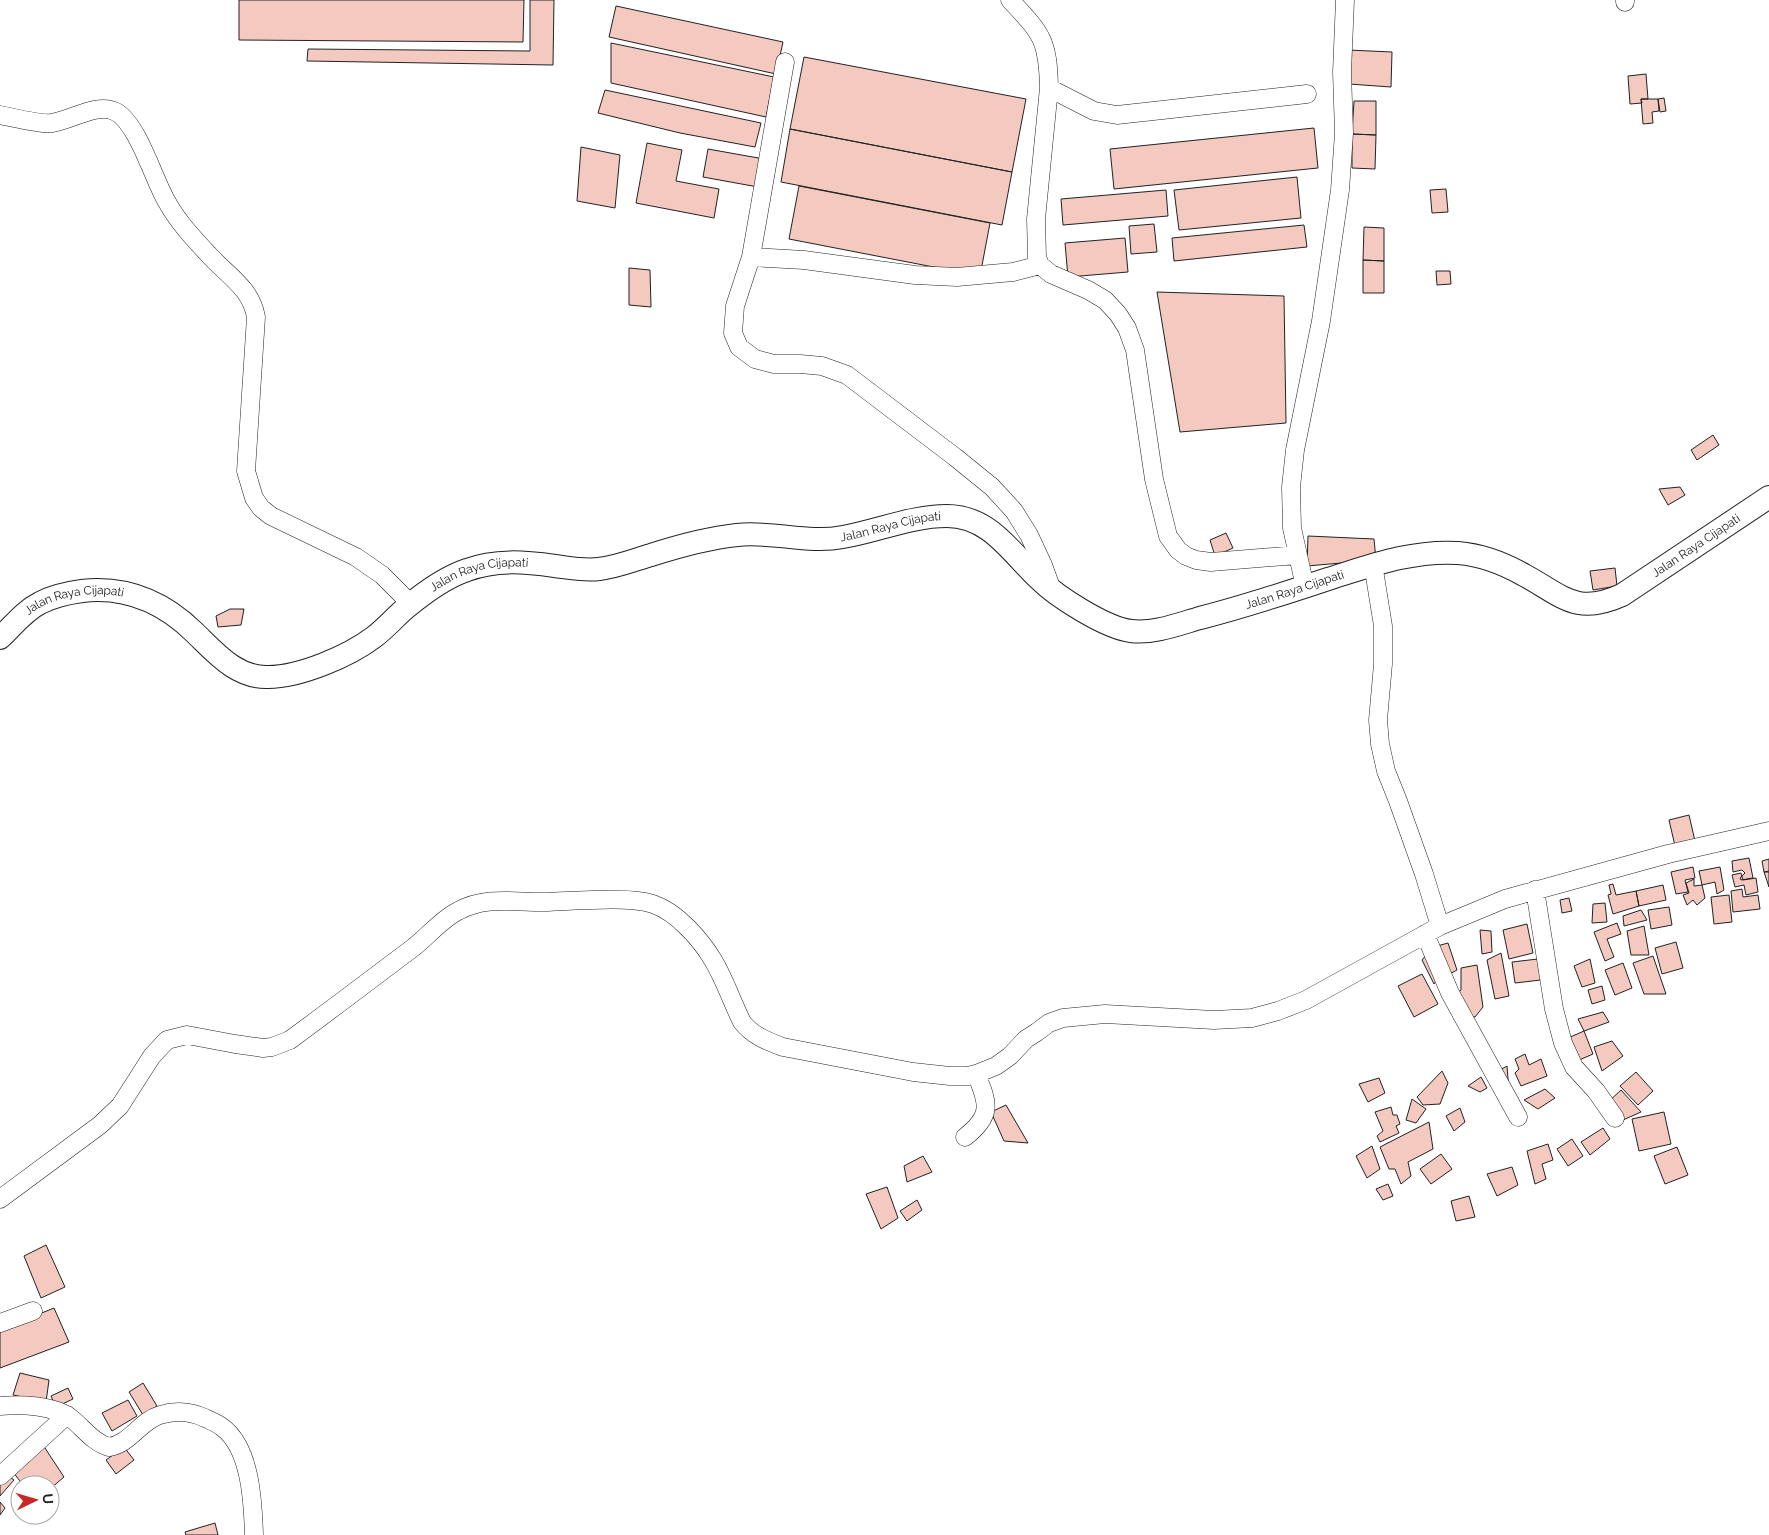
<svg xmlns="http://www.w3.org/2000/svg" width="1769" height="1535" font-family="Raleway,sans-serif">
  <style>
    .building { fill: #f3c9c0; stroke: #222 }
    .lines { fill: none; stroke-linecap: round; stroke-linejoin: round }
    .minor-casing { stroke: #222; stroke-width: 19 }
    .major-casing { stroke: #222; stroke-width: 24 }
    .minor { stroke: #fff; stroke-width: 18 }
    .major { stroke: #fff; stroke-width: 22 }
    .labels { text-anchor: middle; stroke-width: 4; stroke-linejoin: round; paint-order: stroke }
    .street-label { font-size: 12px; fill: #222; stroke: #fff }
  </style>
  <rect width="100%" height="100%" fill="#fff"/>
  <path class="building" d="M239 0H524L523 42 239 40Z
    M530 0H554L553 65 307 61 308 49 530 51Z
    M616 6 783 42 776 74 609 37Z
    M611 43 774 77 766 117 611 83Z
    M1348 50 1392 52 1391 87 1349 84Z
    M804 57 1026 99 1012 172 790 129Z
    M1646 74 1648 99H1641L1642 103 1630 104 1628 76Z
    M605 90 761 123 755 147 680 133 598 113Z
    M1664 98 1666 111 1660 112 1658 99Z
    M1641 99H1658L1659 111 1652 112 1653 123 1643 124Z
    M1354 101H1376V135L1352 134Z
    M1314 128 1318 168 1114 189 1110 149Z
    M790 129 1012 172 1002 225 781 182Z
    M1352 134 1376 135 1375 169 1352 168Z
    M647 143 682 150 676 181 719 189 714 218 636 203Z
    M581 147 620 155 615 208 577 201Z
    M708 149 764 159 758 187 703 177Z
    M1297 177 1301 218 1179 230 1174 190Z
    M799 186 990 223 980 276 789 239Z
    M1446 189 1448 212 1432 213 1430 190Z
    M1166 190 1168 216 1063 225 1061 199Z
    M1154 224 1157 252 1131 254 1129 226Z
    M1304 225 1307 247 1174 261 1172 238Z
    M1364 227 1384 228V261L1363 260Z
    M1125 238 1128 272 1068 277 1065 243Z
    M1363 260 1384 261V293H1363Z
    M629 268 650 270 651 307 629 305Z
    M1436 271H1450L1451 284 1437 285Z
    M1157 292 1284 296 1286 423 1180 432Z
    M1713 435 1719 445 1697 460 1691 450Z
    M1680 487 1685 495 1668 505 1659 489Z
    M1226 533 1233 548 1215 556 1210 540Z
    M1308 536 1374 539 1376 560 1307 566Z
    M1615 568 1617 586 1593 590 1590 571Z
    M230 609H244L241 625 218 627 216 616Z
    M1689 815 1695 841 1675 846 1669 820Z
    M1749 858 1753 878 1741 880 1740 878 1745 873 1742 870 1733 872 1732 861Z
    M1769 859V871L1764 872 1762 861Z
    M1693 867 1695 878 1685 880 1688 892 1676 894 1671 872Z
    M1720 867 1724 890 1717 894 1715 882 1702 885 1699 871Z
    M1764 872H1769V887Z
    M1741 873 1743 880 1756 878 1758 892 1746 895 1744 885 1735 887 1732 875Z
    M1694 879V886L1702 885 1705 898 1697 905 1693 900 1687 905 1683 895 1689 893 1686 883Z
    M1613 884 1616 895 1636 891 1639 906 1613 914 1608 895 1611 894 1609 885Z
    M1663 885 1666 900 1639 906 1636 891Z
    M1742 889 1743 897 1758 895 1760 909 1733 912 1731 891Z
    M1729 895 1732 922 1714 924 1711 897Z
    M1569 898 1572 911 1562 913 1560 900Z
    M1605 903 1607 922 1592 923 1593 904Z
    M1669 907 1672 925 1651 929 1648 910Z
    M1641 910 1647 920 1624 926 1623 916Z
    M1617 923 1621 934 1607 939 1614 957 1605 961 1594 932Z
    M1527 924 1533 953 1509 959 1503 930Z
    M1644 926 1649 955H1631L1627 931Z
    M1480 930 1491 931 1492 952 1482 954Z
    M1676 942 1683 968 1662 974 1655 948Z
    M1448 943 1457 970 1448 975 1437 946Z
    M1501 953 1509 996 1495 999 1487 960Z
    M1427 954 1439 977 1434 984 1422 960Z
    M1653 956 1666 994H1644L1633 963Z
    M1538 959 1541 980 1515 983 1512 962Z
    M1590 959 1595 983 1582 987 1574 966Z
    M1623 963 1632 988 1615 995 1605 970Z
    M1477 965 1483 1007 1475 1017 1468 1016 1455 995 1461 990V968Z
    M1422 974 1438 1004 1414 1017 1398 986Z
    M1602 986 1605 1000 1592 1004 1588 990Z
    M1603 1012 1609 1022 1584 1031 1578 1019Z
    M1584 1031 1593 1054 1577 1061 1568 1038Z
    M1612 1041 1623 1056 1602 1071 1594 1047Z
    M1525 1054 1529 1065 1541 1059 1547 1076 1521 1086 1515 1073 1519 1069 1515 1059Z
    M1507 1066 1509 1091 1498 1071Z
    M1442 1071 1448 1083 1440 1104 1423 1105 1417 1097Z
    M1636 1072 1653 1091 1638 1105 1620 1086Z
    M1481 1077 1487 1088 1480 1092 1468 1086Z
    M1379 1078 1385 1093 1368 1102 1359 1084Z
    M1545 1089 1555 1098 1538 1109 1524 1100Z
    M1621 1090 1641 1112 1623 1120 1607 1103Z
    M1412 1099 1426 1109 1416 1123 1406 1120Z
    M1006 1105 1028 1143 1004 1141 991 1112Z
    M1391 1107 1393 1115H1397L1400 1124 1396 1126 1399 1133 1380 1142 1377 1136 1383 1131 1375 1112Z
    M1460 1108 1465 1122 1454 1131 1446 1116Z
    M1664 1112 1671 1144 1639 1151 1632 1119Z
    M1429 1122 1433 1149 1408 1162 1411 1176 1401 1184 1395 1169H1389L1380 1147Z
    M1603 1128 1610 1139 1590 1155 1581 1142Z
    M1572 1139 1583 1156 1568 1166 1557 1149Z
    M1548 1144 1553 1160 1542 1164 1546 1179 1535 1184 1527 1151Z
    M1372 1146 1380 1169 1367 1178 1356 1156Z
    M1677 1147 1688 1175 1665 1184 1654 1156Z
    M1441 1154 1452 1169 1431 1184 1420 1169Z
    M923 1156 932 1172 907 1182 904 1166Z
    M1512 1167 1518 1185 1497 1196 1487 1174Z
    M1388 1184 1393 1196 1383 1200 1376 1189Z
    M887 1187 898 1218 881 1229 866 1194Z
    M1469 1196 1475 1217 1456 1221 1451 1201Z
    M917 1200 922 1210 907 1221 900 1211Z
    M46 1245 65 1287 41 1298 24 1256Z
    M54 1308 69 1342 0 1368V1330Z
    M20 1373 49 1380 46 1402 13 1395Z
    M143 1383 157 1406 143 1415 129 1392Z
    M68 1388 73 1399 56 1407 51 1396Z
    M128 1400 137 1416 112 1431 102 1413Z
    M43 1445 64 1477 50 1489V1485H23L13 1472Z
    M124 1447 134 1460 116 1474 106 1460Z
    M7 1475 14 1480 0 1496V1481Z
    M0 1502 5 1508 0 1515Z
    M215 1523 218 1535H186L185 1532Z"/>
  <g class="lines">
    <defs>
      <path id="minor" d="M1010 0C1042 34 1048 40 1049 88L1036 219 1037 257 1040 265 1051 274 1088 290 1105 300 1118 314 1127 328 1135 350 1154 479 1168 536 1178 550 1186 556 1196 560 1211 562 1297 555
        M1625 0V2
        M785 62 751 257 735 306 733 333 739 347 755 359 774 364H800L822 366 847 375 955 457 992 487 1014 511 1029 535 1043 565 1052 590
        M1049 88 1094 111 1117 115 1307 94
        M0 115C12 117 41 125 52 123 71 120 97 103 114 111 137 120 154 181 167 202 178 222 194 239 209 255 228 276 251 288 256 317L246 471 254 498 261 508 271 516 356 557 382 575 411 604
        M751 257 804 260 915 275 957 277 1013 272 1040 265
        M1373 564 1383 626V664L1378 720 1380 744 1386 771 1398 801 1424 874 1440 926
        M1305 587 1292 528 1291 487 1295 450 1321 321 1340 190 1344 133 1342 72 1345 0
        M1535 890 1554 1009 1563 1043 1574 1067 1596 1091 1615 1118
        M1425 934 1450 993 1518 1117
        M965 1137C992 1116 989 1104 976 1074
        M0 1199 100 1125 120 1106 152 1056 167 1040 187 1035 235 1044 263 1048 272 1047 290 1040C332 1009 373 978 414 947 429 935 442 919 458 911 487 895 517 903 548 902 576 901 627 896 653 904 677 912 701 940 713 960 725 980 732 1002 742 1022 753 1036 767 1041 783 1047L913 1072 950 1076H968L976 1074 996 1066 1010 1056 1026 1039 1037 1032 1049 1023 1063 1018 1105 1014 1214 1020 1252 1018 1278 1011 1306 1000 1440 926 1505 899 1668 854 1769 831
        M0 1323 33 1311
        M0 1406C20 1404 55 1405 72 1419 83 1428 94 1443 109 1447 130 1444 140 1421 160 1415 176 1410 190 1411 205 1418 211 1421 217 1423 222 1427 251 1448 253 1503 254 1535
        M0 1476 67 1415"/>
      <g id="major">
        <path id="s1" d="M0 638C13 626 24 611 40 603 53 596 67 593 82 591 126 586 163 602 194 632 215 652 236 678 268 677 300 677 349 656 374 637 386 628 396 616 407 607 425 592 446 577 467 570 496 559 526 562 555 566 570 568 584 571 599 569 617 567 634 560 651 555 679 546 708 538 737 535 773 531 808 544 843 537 878 531 911 516 947 516 990 516 1011 553 1039 579 1057 597 1106 628 1131 631 1153 634 1179 624 1200 618 1243 607 1286 593 1328 579 1370 566 1412 550 1458 553 1482 555 1503 563 1524 575 1563 596 1576 616 1622 595L1769 497"/>
      </g>
    </defs>
    <use href="#minor" class="minor-casing"/>
    <use href="#major" class="major-casing"/>
    <use href="#minor" class="minor"/>
    <use href="#major" class="major"/>
  </g>
  <g class="labels">
    <g class="street-label">
      <text dy="4" stroke="none"><textPath href="#s1" startOffset="971">Jalan Raya Cijapati</textPath></text>
      <text dy="4" stroke="none"><textPath href="#s1" startOffset="1854">Jalan Raya Cijapati</textPath></text>
      <text dy="4" stroke="none"><textPath href="#s1" startOffset="551">Jalan Raya Cijapati</textPath></text>
      <text dy="4" stroke="none"><textPath href="#s1" startOffset="1420">Jalan Raya Cijapati</textPath></text>
      <text dy="4" stroke="none"><textPath href="#s1" startOffset="88">Jalan Raya Cijapati</textPath></text>
    </g>
  </g>
  <g transform="translate(35 1500) rotate(85)"><circle r="24" fill="#ffffff" stroke="#a7a7a7"/>
  <path d="M0-4L9 19L0 12L-9 19Z" fill="#c62828"/>
  <text y="-8" font-size="14" font-weight="bold" text-anchor="middle" fill="#222222">U</text>
  </g>
</svg>
